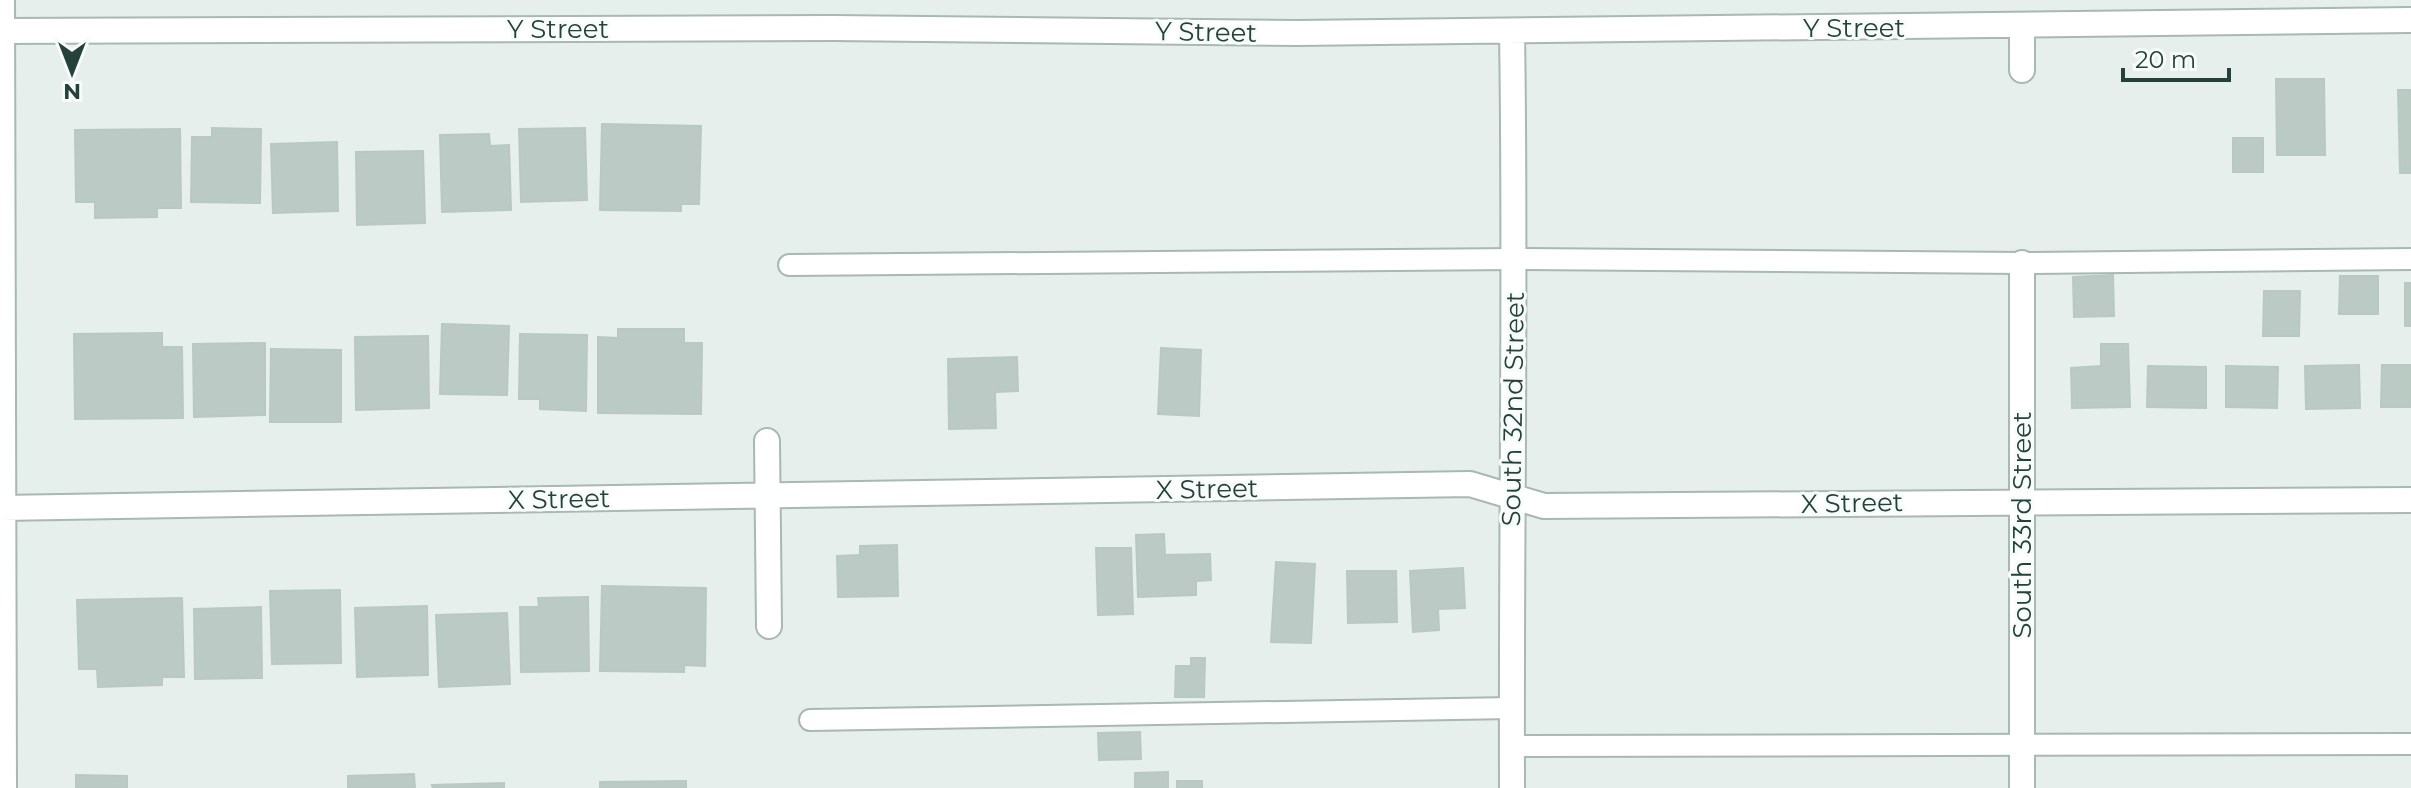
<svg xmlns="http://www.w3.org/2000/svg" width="2411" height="788" font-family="Montserrat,sans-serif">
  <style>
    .building { fill: #bbcac4; stroke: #b8c9c2; stroke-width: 2 }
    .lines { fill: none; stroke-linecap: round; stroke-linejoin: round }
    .lane-casing { stroke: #a8b8b2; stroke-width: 24 }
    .street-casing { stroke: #a8b8b2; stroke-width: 28 }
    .lane { stroke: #fff; stroke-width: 20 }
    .street { stroke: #fff; stroke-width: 24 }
    .labels { text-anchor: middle; stroke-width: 6; stroke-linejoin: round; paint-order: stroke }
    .street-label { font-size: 26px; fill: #24423a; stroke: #f7fbf9 }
  </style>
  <rect width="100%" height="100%" fill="#e6efeb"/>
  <path class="building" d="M2276 79H2324L2325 155H2277Z
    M2398 90H2411V173H2400Z
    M602 124 701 126 699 204H681V211L600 210Z
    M212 128 261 129 260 203 191 202 192 137H212Z
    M585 128 587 200 521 202 519 129Z
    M180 129 181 208H157V217L95 218V202H76L75 130Z
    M489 134 490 146 509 145 511 210 442 212 440 135Z
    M2233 138H2263V172H2233Z
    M337 142 338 211 273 213 271 144Z
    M423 151 425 223 357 225 356 152Z
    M2113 275 2114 316 2074 317 2073 277Z
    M2340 276H2378V314H2339Z
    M2405 283H2411V326H2405Z
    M2264 291H2300L2299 336H2263Z
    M442 324 509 326 507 395 440 394Z
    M618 329H684V343H702L701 414 598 413V337L618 338Z
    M162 333V347H182L183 418 75 419 74 334Z
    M520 334 587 335 586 411 540 409V399H519Z
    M428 336 429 408 356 410 355 337Z
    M265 343V415L194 417 193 344Z
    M2101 344H2128L2130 407 2072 408 2071 368 2101 366Z
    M1161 348 1201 350 1199 416 1158 414Z
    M271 349 341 350V422H270Z
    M1017 357 1018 391 995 392 996 428 949 429 948 359Z
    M2359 365 2360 408 2306 409 2305 366Z
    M2382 365H2411V407H2381Z
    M2148 366 2206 367V408L2147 407Z
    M2226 366 2278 367 2277 408 2226 407Z
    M1164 534 1165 555 1210 554 1211 580 1196 581V595L1138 597 1136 535Z
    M897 545 898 596 838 597 837 556 860 555V546Z
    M1096 548H1131L1133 614 1098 615Z
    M1276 562 1315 564 1311 643 1271 642Z
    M1463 568 1465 608 1438 609 1439 630 1413 632 1410 571Z
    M1347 571H1396L1397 622 1348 623Z
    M602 586 706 588 705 666 684 665V672L600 671Z
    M340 590 341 663 272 664 270 591Z
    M588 597 589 671 521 672 520 607H539L538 598Z
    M182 598 184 677H162V685L98 687 97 669H79L77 600Z
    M427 606 428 675 357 677 355 608Z
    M261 607 262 678 195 679 194 609Z
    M507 613 510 684 439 687 436 615Z
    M1191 658H1205L1204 697H1175L1176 666H1191Z
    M1140 732 1141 759 1099 760 1098 733Z
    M1168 772V788H1135V773Z
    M414 774 415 788H348V776Z
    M76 775 127 776V788H76Z
    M686 781V788H600V782Z
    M1177 781H1202V788H1177Z
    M504 783V788H433L432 785Z"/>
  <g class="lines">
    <defs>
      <path id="lane" d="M789 265 1516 259 2022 263 2411 259
        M810 720 1512 708
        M1512 746 2411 744"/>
      <path id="street" d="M2 0 4 788
        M2022 27V70
        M0 31 833 28 1297 33 2411 20
        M767 441 769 626
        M1 508 1470 484 1544 506 2411 500
        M1512 788C1511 535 1516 283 1512 31
        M2022 788V263"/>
    </defs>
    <use href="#lane" class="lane-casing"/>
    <use href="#street" class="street-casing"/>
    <use href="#lane" class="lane"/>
    <use href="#street" class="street"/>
  </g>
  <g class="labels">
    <g class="street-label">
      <text x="1854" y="37">Y Street</text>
      <text x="558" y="38">Y Street</text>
      <text transform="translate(1206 32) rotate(1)" y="9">Y Street</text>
      <text transform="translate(1513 409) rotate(-89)" y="9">South 32nd Street</text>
      <text transform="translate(1207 489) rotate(-1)" y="9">X Street</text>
      <text transform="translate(559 499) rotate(-1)" y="9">X Street</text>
      <text transform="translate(1852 503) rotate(-1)" y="9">X Street</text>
      <text transform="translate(2022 525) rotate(-90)" y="9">South 33rd Street</text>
    </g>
  </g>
  <g transform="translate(72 72) rotate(180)" stroke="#f7fbf9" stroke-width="6" paint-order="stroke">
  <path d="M0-6L14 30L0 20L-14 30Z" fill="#24423a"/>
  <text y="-12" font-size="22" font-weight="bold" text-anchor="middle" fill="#24423a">N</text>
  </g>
  <path d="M2123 68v12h106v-12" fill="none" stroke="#24423a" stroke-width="4"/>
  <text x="2135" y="68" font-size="24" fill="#24423a" stroke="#f7fbf9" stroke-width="6" paint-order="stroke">20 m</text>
</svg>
